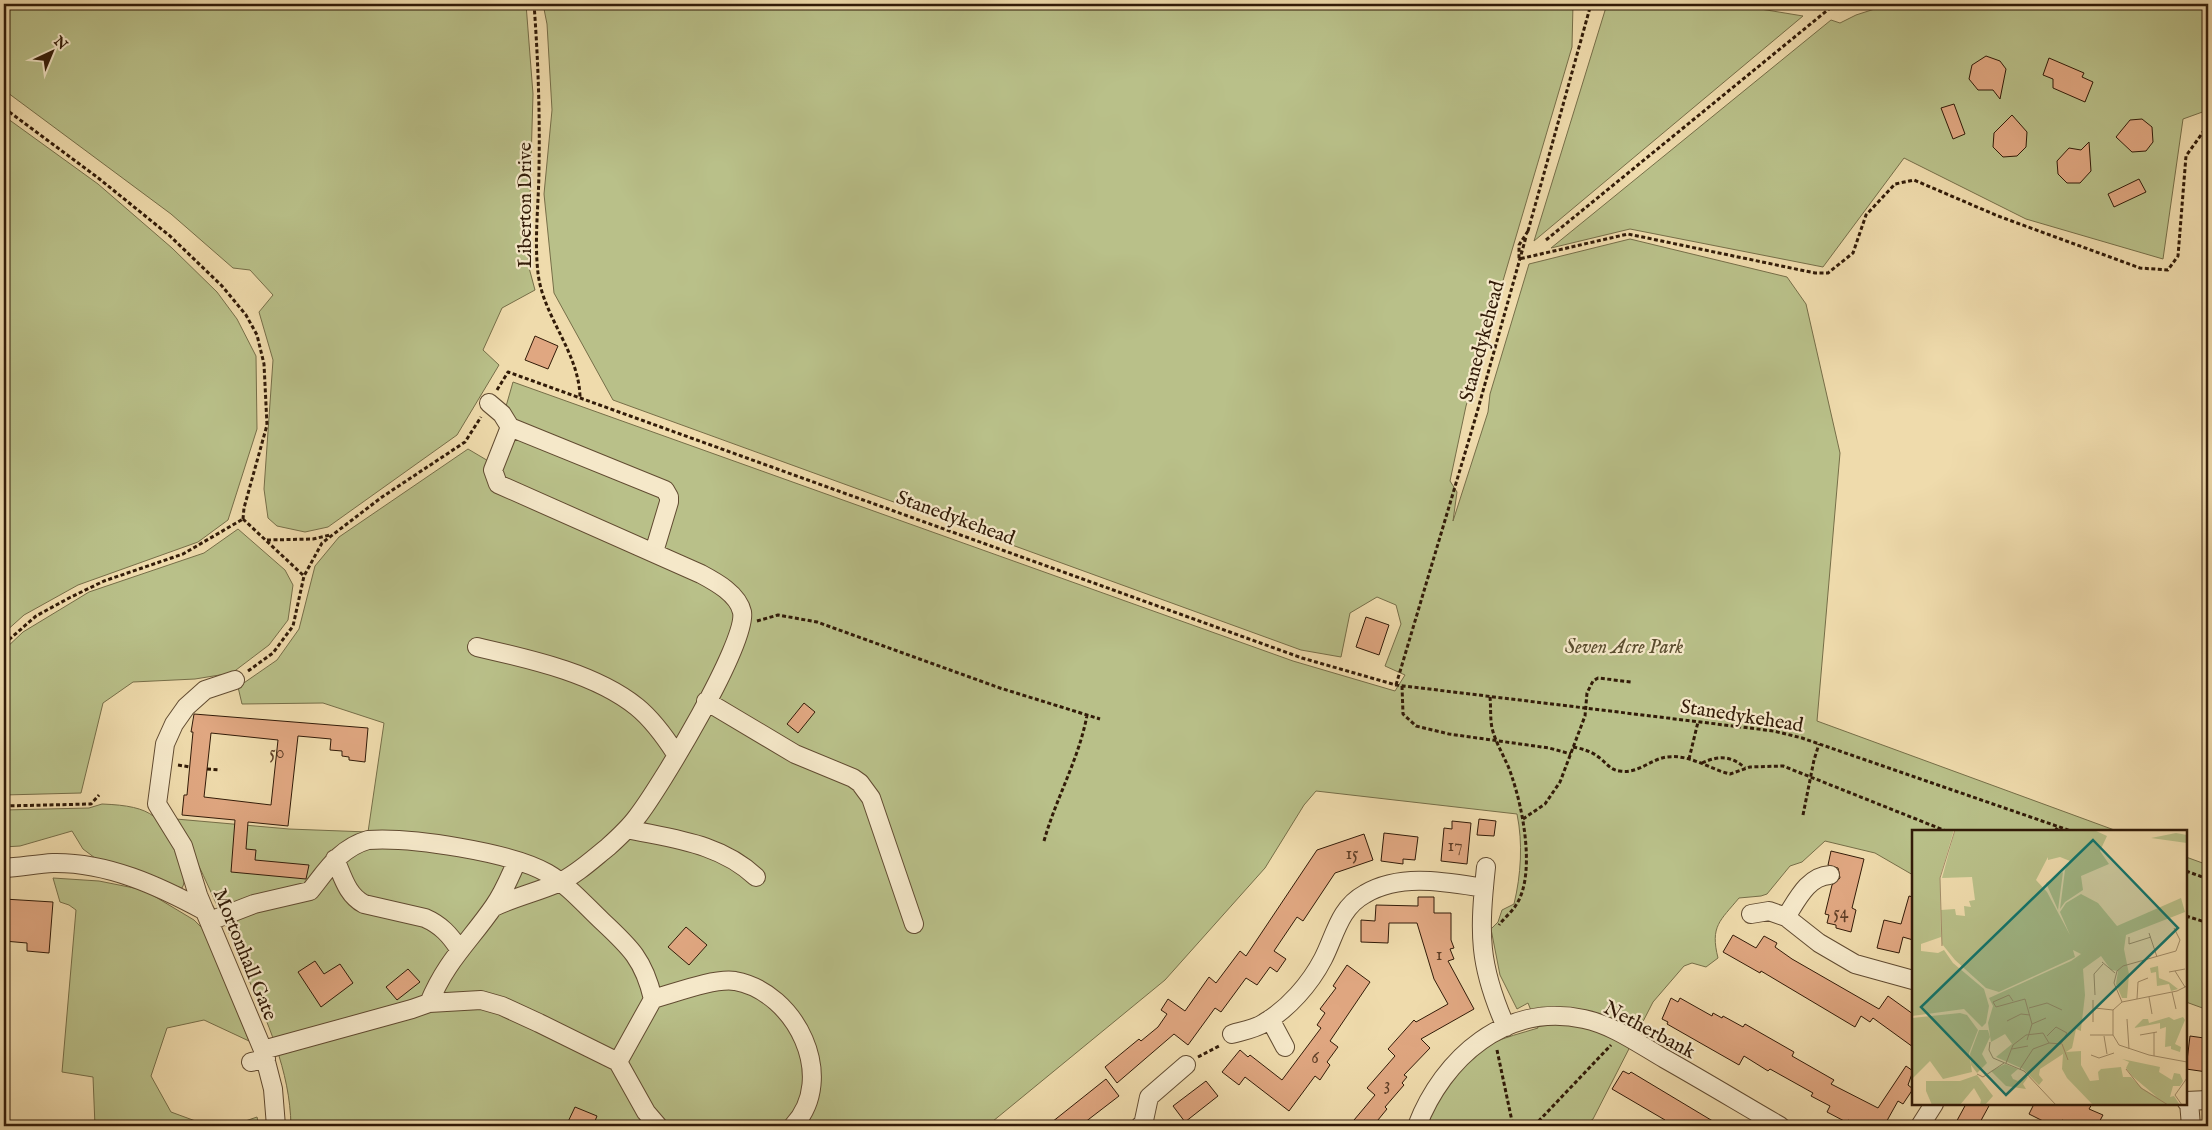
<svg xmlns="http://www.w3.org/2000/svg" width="2212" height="1130" font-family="'IM FELL English',serif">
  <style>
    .green { fill: #b9c089; stroke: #766e48 }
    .building { fill: #e0a781; stroke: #321b08; fill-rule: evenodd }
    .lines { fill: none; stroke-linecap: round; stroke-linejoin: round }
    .minor-casing { stroke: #614b31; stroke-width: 20 }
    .path { stroke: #321b08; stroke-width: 3; stroke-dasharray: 4 2.5; stroke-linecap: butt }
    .minor { stroke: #f5e8c9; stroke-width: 18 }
    .labels { text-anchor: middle; stroke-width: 4.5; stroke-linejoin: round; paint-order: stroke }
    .number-label { font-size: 18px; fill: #5e3e26 }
    .street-label { font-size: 20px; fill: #321b08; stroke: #f5e8c9 }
    .park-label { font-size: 20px; font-style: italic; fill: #5a4d2f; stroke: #f5e8c9 }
    .inset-road { fill: none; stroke: #a38e6a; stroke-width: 1 }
    .view { fill: #0f766e; fill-opacity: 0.15; stroke: #0f766e; stroke-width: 2.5 }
    .inset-edge { fill: none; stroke: #321b08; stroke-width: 2.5 }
  </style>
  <rect width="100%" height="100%" fill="#efdbac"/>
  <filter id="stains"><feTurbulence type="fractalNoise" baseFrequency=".004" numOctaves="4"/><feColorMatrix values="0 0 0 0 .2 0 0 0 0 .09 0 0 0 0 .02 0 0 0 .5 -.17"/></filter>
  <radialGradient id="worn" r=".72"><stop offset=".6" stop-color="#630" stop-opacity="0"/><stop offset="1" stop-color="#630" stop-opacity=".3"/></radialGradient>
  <path class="green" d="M4 4H526L533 94 528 264 535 290 502 308 483 350 499 365 457 435 328 527 305 532 277 526 268 518 264 489 273 360 259 312 273 295 250 270 233 268 171 214 4 90Z
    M543 4H1573L1572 47 1466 406 1450 481 1457 492 1453 521 1488 412 1490 394 1529 264 1630 239 1787 277 1806 304 1840 453 1817 721 2117 831H1913V875L1875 853 1825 841 1802 862 1790 866 1767 894 1761 896 1739 898C1720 921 1710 926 1718 958L1706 967 1692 963 1684 966 1653 1002 1593 1119 1584 1126H1427C1437 1099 1463 1057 1490 1044 1505 1037 1522 1033 1538 1028L1528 1003 1517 1009 1500 975 1491 929 1498 922 1502 910 1514 904C1521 875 1523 843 1517 814L1316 791 1304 805 1265 868 1165 980 987 1126H291C290 1070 267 1021 245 971 224 919 201 869 176 819L289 829 368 832 384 723 323 703 242 704 238 687 277 660 299 629 315 566 339 537 468 449 490 462 513 382 1293 661 1395 691 1405 675 1385 666 1401 624 1396 605 1377 597 1350 613 1341 657 1301 650 613 400 554 293 544 194 552 110 547 24Z
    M1607 4H1730L1803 16 1534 241Z
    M1890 4H2208V110L2183 119 2163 259 2026 219 1904 158 1823 267 1630 229 1551 248 1831 20 1840 23 1856 15Z
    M4 116 98 184 172 248 217 292 237 319 256 356 257 429 228 520 198 542 78 585 24 615 4 633Z
    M238 529 285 570 293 585 288 620 269 645 232 673 195 679 133 682 103 703 81 793 4 795V650L23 632 89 592 204 553Z
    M102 804C153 806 164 816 180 863 182 871 187 880 182 888L99 861 83 849 72 831 20 846 4 847V810L89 808Z
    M2186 857 2208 865V1010L2186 1002Z
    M53 878 99 881 144 890 194 920 207 933 249 1041 204 1020 167 1028 151 1076 171 1112 209 1126H95L93 1077 62 1072 76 910 69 905 60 902Z
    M257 1117 259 1126H231Z"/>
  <path class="building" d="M1986 56 2000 61 2006 69 2000 99 1993 90H1978L1969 79 1972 65Z
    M2049 58 2084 73 2082 77 2093 82 2085 102 2053 88V79L2043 75Z
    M1954 104 1965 134 1953 139 1941 108Z
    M2012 115 2027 132 2026 147 2017 156 2003 157 1993 147 1994 133Z
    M2142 119 2152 127 2153 142 2146 151 2132 152 2116 137 2130 120Z
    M2089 142 2091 171 2080 183H2067L2058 174 2057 161 2069 148 2081 150Z
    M2139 179 2146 192 2114 207 2108 194Z
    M535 336 558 346 548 369 525 360Z
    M1366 617 1389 625 1379 655 1356 647Z
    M804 703 815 712 798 733 787 724Z
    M194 714 368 728 365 762 349 760V757L342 756V751L330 750 331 739 298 736 288 826 248 822 246 849 256 850 255 860 309 865 306 879 231 872 235 820 182 815 184 795H187L193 732H191ZM211 733 278 740 271 805 204 797Z
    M1479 819 1496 821 1494 836 1477 835Z
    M1452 821 1471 823 1467 864 1441 861 1444 828 1452 829Z
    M1384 833 1418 837 1415 860 1403 859V864L1381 861Z
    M1364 834 1373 860 1335 873 1303 921 1297 917 1274 951 1286 959 1277 972 1270 967 1257 985 1246 978 1221 1012 1215 1008 1188 1045 1174 1034 1117 1083 1105 1067 1139 1039 1141 1041 1158 1027 1167 1014 1161 1010 1168 999 1185 1011 1209 977 1216 983 1240 951 1246 956 1317 850Z
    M1831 851 1864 859 1852 908 1856 910 1851 932 1836 928V925L1827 923 1829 915 1825 914 1832 885 1840 878 1838 868 1828 865Z
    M1909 896 1913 897V940L1903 937 1899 953 1877 948 1884 920 1901 924Z
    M1418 897H1434V913H1451V940L1454 948 1450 949 1454 959 1448 961 1474 1009 1421 1039 1430 1048 1404 1075 1407 1077 1402 1083 1404 1085 1385 1107 1387 1109 1373 1126H1349L1375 1095 1367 1088 1395 1056 1388 1049 1414 1020 1416 1022 1448 1004 1434 979 1417 923H1389L1388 943 1361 942V920L1375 921 1376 905 1418 906Z
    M4 899 53 902 49 953 27 951V943L4 941Z
    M686 927 707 945 689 965 668 947Z
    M1733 935 1756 948 1764 936 1777 943 1775 947 1792 959 1879 1009 1888 996 1913 1014V1047L1873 1018 1870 1022 1861 1016 1855 1027 1761 971 1760 973 1723 952Z
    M315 961 324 974 340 964 353 983 321 1007 298 972Z
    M1347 965 1370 982 1330 1041 1338 1047 1327 1062 1330 1065 1320 1080 1315 1076 1289 1111 1245 1077 1239 1085 1222 1072 1240 1050 1248 1057 1250 1055 1282 1080 1321 1028 1317 1025 1325 1013 1320 1009 1336 988 1333 986Z
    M408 969 420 982 397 1000 386 987Z
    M1671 998 1678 1002 1680 998 1712 1016 1713 1013 1722 1018 1723 1016 1743 1027 1745 1024 1794 1052 1792 1056 1834 1080 1831 1084 1878 1108 1906 1066 1913 1071 1908 1085 1913 1089 1903 1104 1898 1101 1884 1126H1860L1848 1120 1846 1122 1827 1112 1830 1106 1811 1096 1813 1093 1770 1069 1768 1071 1744 1056 1739 1065 1667 1024 1668 1022 1662 1019Z
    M2190 1036 2204 1038 2203 1045 2208 1046 2207 1072 2186 1069Z
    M1623 1071 1629 1074 1631 1072 1721 1126H1671L1664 1122 1665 1120 1612 1089Z
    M1106 1079 1119 1096 1080 1126H1047Z
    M1206 1081 1218 1096 1185 1122 1173 1106Z
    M1966 1104H1990L1978 1126H1954Z
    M2034 1104H2092L2089 1109 2103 1115 2097 1126H2074L2062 1120 2059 1126H2053L2029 1114Z
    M575 1107 597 1116 593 1126H566Z"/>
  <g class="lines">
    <defs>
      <path id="minor" d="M489 403 502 414 510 427
        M477 647C529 659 595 673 637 707 653 720 665 737 676 754
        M235 680 205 690 186 707 174 724 165 744 157 804 183 846 198 895 263 1050 273 1089 276 1126
        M706 701 795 754 853 778 860 783 871 798 914 924
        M627 829C673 839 720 843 756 877
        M335 859C343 877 347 895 364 904L425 918C441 925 450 935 459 949
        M1486 867C1479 933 1478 964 1506 1027
        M4 868C20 867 37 864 53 863 107 862 159 886 205 911
        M1830 875C1808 876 1797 900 1786 917L1819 943 1855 964 1913 980
        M494 907C515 897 537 892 558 883 576 875 593 859 608 847 618 838 629 828 637 817 659 789 748 642 742 612 738 594 716 582 701 574L498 484 493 470 510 427 665 490 669 497V502L654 552
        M1751 914 1769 911 1786 917
        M210 921 254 904 310 891C327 870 340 848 368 840 411 837 510 852 547 873 568 885 585 905 602 921 630 947 644 960 653 999L618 1062
        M653 999C675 993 713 978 735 981 796 992 838 1078 793 1126
        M429 1003C446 961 470 941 494 906 504 892 510 876 517 861
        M1270 1019 1285 1047
        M1232 1034C1242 1031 1255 1029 1264 1023 1288 1009 1310 984 1323 959 1335 936 1339 908 1365 894 1401 873 1445 882 1484 888
        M263 1050 412 1009 429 1003 481 1000 502 1006 539 1023 618 1062 646 1112 658 1126
        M251 1062 266 1059
        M2186 1101 2208 1100
        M2189 1102 2191 1126
        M1140 1126 1143 1125 1149 1097 1186 1065
        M1417 1126C1443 1058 1506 1002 1584 1019 1613 1025 1639 1044 1665 1059 1704 1081 1742 1104 1780 1126
        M1920 1126 1934 1104"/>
    </defs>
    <use href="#minor" class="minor-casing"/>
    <path class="path" d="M534 4C538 58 540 112 539 167 539 202 534 238 538 273 543 317 579 352 580 397
      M4 108 97 177 170 236 222 286 246 315 257 335 264 364 267 425 244 508 243 519
      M1528 231 1519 245V259L1628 234 1815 273H1828L1853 253 1866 215 1895 184 1914 180 1998 216 2140 268 2168 270 2178 256 2186 156 2208 125
      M1528 231 1591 4
      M1546 240 1835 4
      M497 390 508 372 1302 658 1396 685 1774 731 1802 738 2071 831
      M243 519 304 576
      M267 540 313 539 330 535
      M757 621 778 615 817 622 1000 688 1100 719
      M4 644 36 616 69 598 104 581 183 554 243 519
      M248 671 273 653 293 626 304 576 322 543 382 497 465 442 481 417
      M1396 685 1476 416 1526 237
      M1402 686 1403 714 1416 726 1449 734 1549 748 1571 754
      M1490 697C1491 707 1490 718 1492 728 1496 745 1507 760 1512 777 1523 809 1536 875 1516 905 1512 912 1504 918 1499 925
      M1573 747C1584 749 1593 752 1601 759 1608 765 1611 770 1620 771 1639 774 1650 759 1667 757 1690 754 1709 769 1730 774L1750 767 1783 766 1946 831
      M1689 759 1698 722
      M1702 763C1719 755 1732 756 1745 768
      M178 765 190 767
      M207 769 220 770
      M4 806 91 804 99 795
      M1803 815 1814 760 1819 744
      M1523 819 1545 804 1560 782 1585 716 1587 693 1593 681 1598 678 1631 682
      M2055 831 2058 827
      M1044 841C1056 798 1079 759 1087 715
      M2186 871 2208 879
      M2186 916 2208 923
      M1497 1050 1513 1126
      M1198 1057 1221 1045
      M1534 1126 1611 1045"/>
    <use href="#minor" class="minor"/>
  </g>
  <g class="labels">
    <g class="number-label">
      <text x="277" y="758">50</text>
      <text x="1455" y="851">17</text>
      <text x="1352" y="859">15</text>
      <text x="1841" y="918">54</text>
      <text x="1439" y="960">1</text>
      <text x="1315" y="1063">6</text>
      <text x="1387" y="1090">3</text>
    </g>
    <g class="street-label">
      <text transform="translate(524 205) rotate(-90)" y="7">Liberton Drive</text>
      <text transform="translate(1481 341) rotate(-75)" y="7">Stanedykehead</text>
      <text transform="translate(956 517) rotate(20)" y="7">Stanedykehead</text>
      <text transform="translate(1742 715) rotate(9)" y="7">Stanedykehead</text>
      <text transform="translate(246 954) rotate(68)" y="7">Mortonhall Gate</text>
      <text transform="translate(1650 1029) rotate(28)" y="7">Netherbank</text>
    </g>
    <g class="park-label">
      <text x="1624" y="653">Seven Acre Park</text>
    </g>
  </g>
  <g transform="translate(1912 830)">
    <rect width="275" height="275" fill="#efdbac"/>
    <path d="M0 0H42L28 47 29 107 9 114V121L26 123 32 120 41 133 72 159 77 176 74 193 70 197 52 179 0 186ZM43 0H182L195 6 188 21 197 34 169 46 171 60 153 72 148 79 153 40 158 31 148 27 136 30V27L124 50 135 62 158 105 148 82 154 73 169 64 186 73 205 96 269 68 273 82 214 105 212 119 217 144 215 168H210L204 154 206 141 199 140 189 126 171 139 173 165 169 199V201L164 199 160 218 154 222 169 221V235L178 251 187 250 186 242 189 239 209 237 211 247H219L230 258 245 267 220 246 214 238 217 232 210 229 248 237 247 242 260 250 262 243 268 244 271 251 268 256H261L258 267 262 266 268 275H181L155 248 150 239 151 224 128 239 127 245 131 250 127 255 111 239 84 227 100 214 93 204 79 212 76 193 81 176 77 168 159 131 169 124 161 120 163 127 159 129 87 162 74 158 43 130 30 114 29 80 43 79 44 85 53 86 52 76 59 77 57 71 63 70 60 47 30 48ZM264 3 275 5V13L239 8ZM151 42 146 80 134 53ZM246 136 247 148 257 152 266 159 259 161 257 154 245 156 244 142 239 143 238 138ZM48 183 55 185 66 200 57 223 60 242 31 249 18 231 1 248 0 188ZM257 187 262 190 271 187 273 190 263 214 269 217 268 222 259 219V216L253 217 254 197 248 199V193L222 198 231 189H236L237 193ZM67 200H76L78 207 70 224 75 233 65 243 59 235 58 224ZM93 234 106 239 99 245 101 249 106 251 113 245 116 247 111 254 114 259 94 256 79 241ZM65 245 81 266 73 275H68L69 270 62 258 48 275H20L14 261V251H48Z" fill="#b9c089"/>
    <path class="inset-road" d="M237 103 245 127M217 107V114L239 107M30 116 28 48 43 0M190 132 203 143M263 141 273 157M257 142 273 139M260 162 264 179M183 165 182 144 191 134M237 167 240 184M225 169 226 152 236 148M101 171 97 165 81 172 84 177 113 169 120 194 115 210M210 172 202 153 205 141 211 136 264 121 268 110 262 98M117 178 135 173 150 180M183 178 201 180M201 180V205L207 215 237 225 275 232M201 180 210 172 265 161 275 156M215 189 217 219M95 191 109 184 118 185M181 192V170M120 194 134 188M178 205H201M228 205 245 202M192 206 195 224M78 212 77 220 81 228 112 241 144 275M150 214 156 230M100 219 116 216M179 225 187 228 202 223M242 226V203M94 233 101 215 114 205 131 203 137 213M108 239 121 219 137 213 149 214 155 203 144 197 135 206M214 239 229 258 256 275M65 244 71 247 92 233M270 275 263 265 275 248"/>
    <path class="view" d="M181 10 266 98 94 265 9 177Z"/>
    <rect width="275" height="275" class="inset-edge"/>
  </g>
  <rect width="2212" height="1130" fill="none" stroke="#efdbac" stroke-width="20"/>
  <rect x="5" y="5" width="2202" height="1120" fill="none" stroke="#321b08" stroke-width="2.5"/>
  <rect x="10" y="10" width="2192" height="1110" fill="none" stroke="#321b08"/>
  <g transform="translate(52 52) rotate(44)" stroke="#f5e8c9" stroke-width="4" paint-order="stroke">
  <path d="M0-4L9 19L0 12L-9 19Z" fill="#321b08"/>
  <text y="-8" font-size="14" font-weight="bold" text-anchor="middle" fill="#321b08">N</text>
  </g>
  <rect width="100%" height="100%" filter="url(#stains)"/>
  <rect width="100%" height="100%" fill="url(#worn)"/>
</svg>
